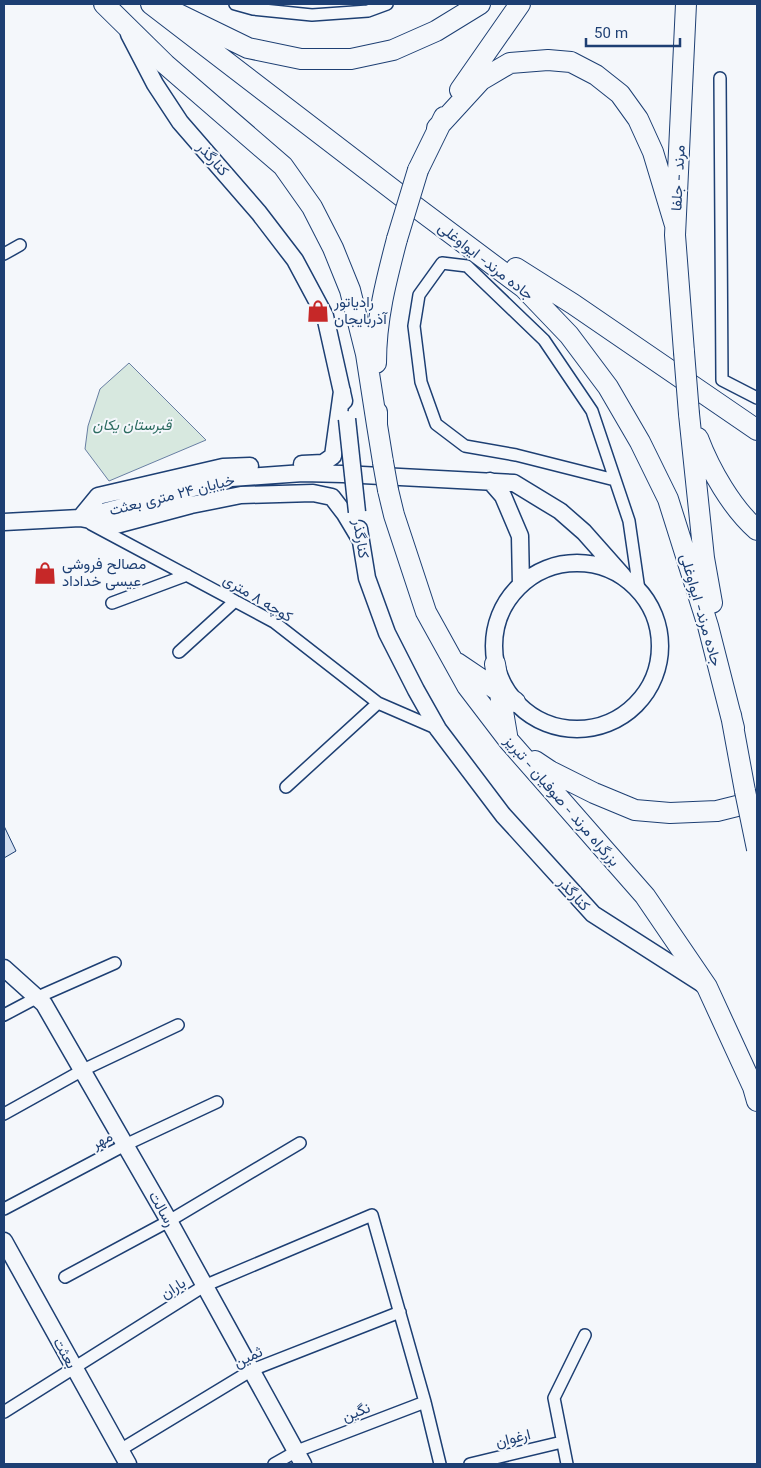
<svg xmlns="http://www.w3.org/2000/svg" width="761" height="1468" font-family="Georgia,Vazirmatn,serif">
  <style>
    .green { fill: #d7e8df; stroke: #687fa3 }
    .building { fill: #d5e0f0; stroke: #1d3f73 }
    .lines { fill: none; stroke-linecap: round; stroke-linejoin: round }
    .street-casing { stroke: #1d3f73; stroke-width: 14 }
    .secondary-casing { stroke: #1d3f73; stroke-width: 19 }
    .highway-casing { stroke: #1d3f73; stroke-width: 22 }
    .street { stroke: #f4f7fb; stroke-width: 11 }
    .secondary { stroke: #f4f7fb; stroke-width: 16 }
    .highway { stroke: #f4f7fb; stroke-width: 20 }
    .secondary-bridge-casing { stroke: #1d3f73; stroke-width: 19; stroke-linecap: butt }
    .highway-bridge-casing { stroke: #1d3f73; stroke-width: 22; stroke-linecap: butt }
    .secondary-bridge { stroke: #f4f7fb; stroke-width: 16 }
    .highway-bridge { stroke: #f4f7fb; stroke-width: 20 }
    .labels { text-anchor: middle; stroke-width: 4; stroke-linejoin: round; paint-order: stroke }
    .street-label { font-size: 15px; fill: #1d3f73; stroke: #f4f7fb }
    .poi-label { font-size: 15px; fill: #1d3f73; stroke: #f4f7fb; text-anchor: start }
    .park-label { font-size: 15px; font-style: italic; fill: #2c6c60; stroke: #f4f7fb }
  </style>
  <rect width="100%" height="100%" fill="#f4f7fb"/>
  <path class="green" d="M129 363 206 440 109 481 85 449 88 426 100 389Z"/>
  <path class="building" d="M4 826 16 851 4 858Z"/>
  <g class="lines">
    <defs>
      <path id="street" d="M235 4 253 9 312 15 368 11 387 4
        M720 78 722 380 757 398
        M4 254 20 245
        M615 480 516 455 465 446 436 424 421 382 414 326 419 295 442 263 467 266 544 340 592 411 629 521 639 590
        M91 524 274 622 378 703 438 729
        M112 603 187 575
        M179 652 235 601
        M286 787 378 703
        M4 1015 38 997 115 963
        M4 1114 83 1070 178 1025
        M4 1209 125 1145 217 1102
        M65 1277 169 1221 300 1143
        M4 1412 204 1286 372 1215 425 1402 440 1464
        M120 1450 252 1370 400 1312
        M274 1464 297 1451 425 1402
        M470 1464 562 1442
        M567 1464 554 1398 585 1335"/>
      <path id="secondary" d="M129 34 155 84 180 122 259 213 295 260 325 316 344 401
        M302 464 323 463 333 456 342 391
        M250 466 223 467 98 496 80 518 116 525 191 505 241 495 313 493 332 497 345 514 360 539
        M490 481 503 496 520 536 521 585
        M4 522 80 518 231 478 303 473 343 474 514 483 560 511 584 532 623 576
        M359 529 367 578 387 633 416 690 438 729 503 815 593 914 704 985
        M494 646a83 83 0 1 1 166 0a83 83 0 1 1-166 0Z
        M4 968 44 1004 169 1221 303 1464
        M4 1241 128 1464"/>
      <path id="highway" d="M104 4 165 64 283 166 312 207 333 248 350 290 366 354 377 425
        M151 4 409 202 524 288 569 335 608 387 640 442 668 499 708 626 734 728
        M174 12 248 48 301 59H351L393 50 436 31 480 4
        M460 90 520 4
        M437 128 481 80 510 63 548 60 571 62 596 75 620 94 638 119 653 152 675 225
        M418 170 444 117
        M516 268 573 304 757 430
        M684 352 675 235 686 4
        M376 363C376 319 386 281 397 239
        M377 412V425L383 462
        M689 414 704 558 712 603
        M698 438C710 470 732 508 757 530
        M388 490 394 515 426 612 467 686 509 741 645 896 707 987 753 1087 757 1101
        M457 663 515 702
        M495 664 507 735
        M731 715 745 791
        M535 761 550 771 594 793 635 810 670 813 717 811 757 801"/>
    </defs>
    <use href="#street" class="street-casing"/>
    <use href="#secondary" class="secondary-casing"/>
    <use href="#highway" class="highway-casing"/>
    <use href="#street" class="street"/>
    <use href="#secondary" class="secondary"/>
    <use href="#highway" class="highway"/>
    <defs>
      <path id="secondary-bridge" d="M347 419 357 512"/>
      <path id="highway-bridge" d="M397 239 418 170
        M684 352 689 414
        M383 462 388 490
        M745 791 757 849"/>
    </defs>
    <use href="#secondary-bridge" class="secondary-bridge-casing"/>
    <use href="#highway-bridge" class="highway-bridge-casing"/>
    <use href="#secondary-bridge" class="secondary-bridge"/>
    <use href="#highway-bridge" class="highway-bridge"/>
  </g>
  <defs>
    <symbol id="shop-bare" viewBox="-9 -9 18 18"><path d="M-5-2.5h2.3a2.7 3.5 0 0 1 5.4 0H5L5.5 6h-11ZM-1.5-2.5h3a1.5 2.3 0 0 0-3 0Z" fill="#c62828" stroke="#f4f7fb" stroke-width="2.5" paint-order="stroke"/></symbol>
  </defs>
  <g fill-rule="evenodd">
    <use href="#shop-bare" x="302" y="295" width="32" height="32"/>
    <use href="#shop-bare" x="29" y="557" width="32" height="32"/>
  </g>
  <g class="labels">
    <g class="street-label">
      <text transform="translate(213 159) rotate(49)" y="5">کنارگذر</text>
      <text transform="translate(678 178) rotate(-87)" y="5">مرند - جلفا</text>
      <text transform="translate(486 261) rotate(38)" y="5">جاده مرند- ایواوغلی</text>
      <text transform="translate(172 495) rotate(-14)" y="5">خیابان ۲۴ متری بعثت</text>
      <text transform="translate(361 539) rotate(81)" y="5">کنارگذر</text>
      <text transform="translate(258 598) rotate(31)" y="5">کوچه ۸ متری</text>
      <text transform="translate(701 610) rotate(74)" y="5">جاده مرند- ایواوغلی</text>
      <text transform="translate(562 801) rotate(49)" y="5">بزرگراه مرند - صوفیان - تبریز</text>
      <text transform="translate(574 894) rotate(48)" y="5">کنارگذر</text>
      <text transform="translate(102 1140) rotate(-28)" y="5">مهر</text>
      <text transform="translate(162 1209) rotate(60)" y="5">رسالت</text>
      <text transform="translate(173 1288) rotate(-32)" y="5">باران</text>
      <text transform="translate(65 1353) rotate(61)" y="5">بعثت</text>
      <text transform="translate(248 1357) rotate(-26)" y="5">ثمین</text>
      <text transform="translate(356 1412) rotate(-21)" y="5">نگین</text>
      <text transform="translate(513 1438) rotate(-14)" y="5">ارغوان</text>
    </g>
    <g class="poi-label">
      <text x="334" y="307">رادیاتور<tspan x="334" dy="17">آذربایجان</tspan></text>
      <text x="62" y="569">مصالح فروشی<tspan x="62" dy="17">عیسی خداداد</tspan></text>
    </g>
    <g class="park-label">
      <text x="132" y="430">قبرستان یکان</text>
    </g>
  </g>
  <rect width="761" height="1468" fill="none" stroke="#1d3f73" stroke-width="10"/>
  <path d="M586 38v8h94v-8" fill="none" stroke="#1d3f73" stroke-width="2.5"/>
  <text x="594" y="38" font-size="15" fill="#1d3f73" stroke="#f4f7fb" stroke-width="4" paint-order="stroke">50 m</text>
</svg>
